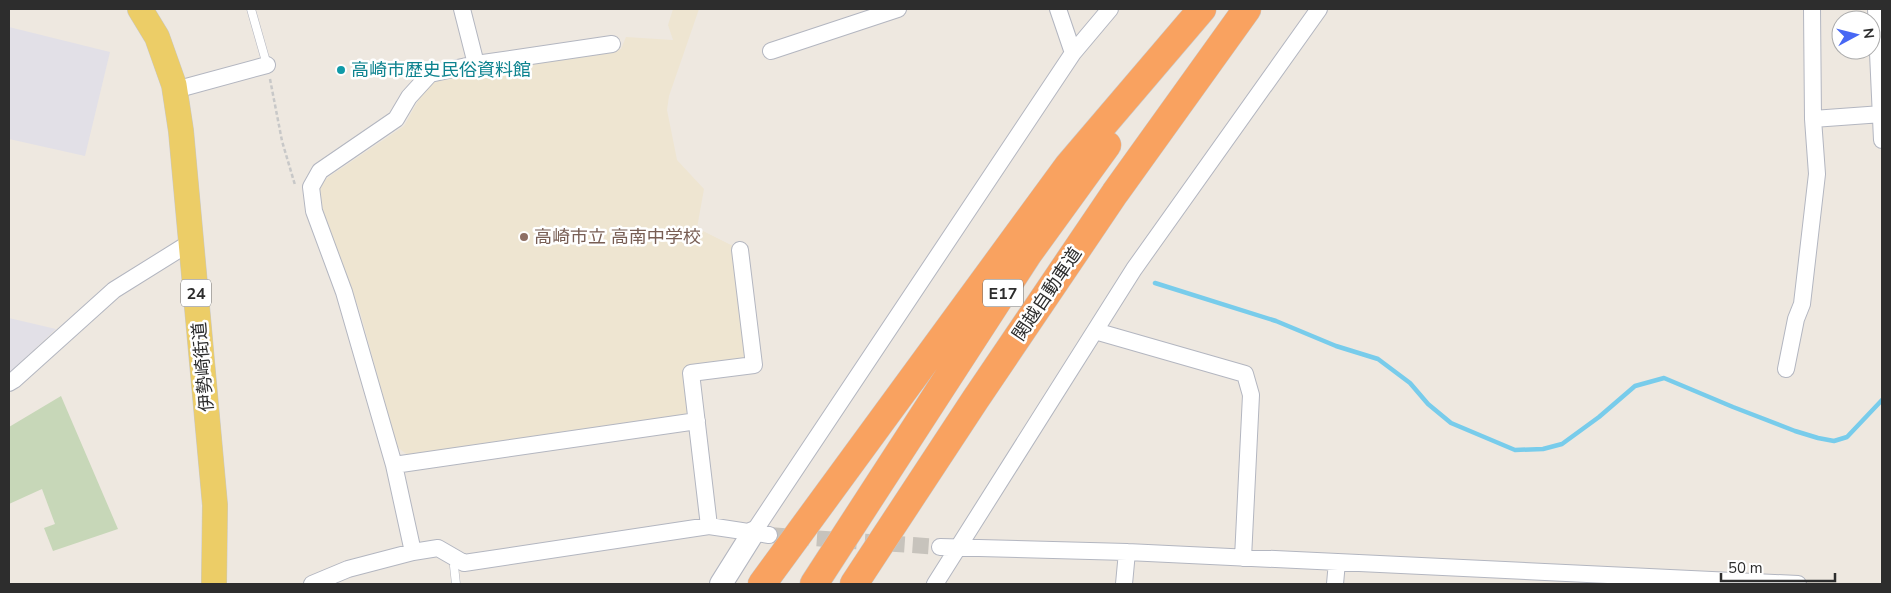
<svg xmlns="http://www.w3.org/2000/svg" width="1891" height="593" font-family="'Nunito Sans','Noto Sans JP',sans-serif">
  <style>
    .industrial { fill: #e2e0e7 }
    .education { fill: #eee5d1 }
    .cemetery { fill: #c7d7b8 }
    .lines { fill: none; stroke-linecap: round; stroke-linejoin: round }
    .stream { stroke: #78cceb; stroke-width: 4.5 }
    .street-tunnel { stroke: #c7c3bc; stroke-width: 16; stroke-dasharray: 16 8; stroke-linecap: butt }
    .lane-casing { stroke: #b3b6c0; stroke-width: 9 }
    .street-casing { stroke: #b3b6c0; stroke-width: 18 }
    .secondary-casing { stroke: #b3b6c0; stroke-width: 24 }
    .primary-casing { stroke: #c8c8c8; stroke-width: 26 }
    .highway-casing { stroke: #c8c8c8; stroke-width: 29 }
    .path { stroke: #c8c8c8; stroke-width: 2.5; stroke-dasharray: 4 2.5; stroke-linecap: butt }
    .lane { stroke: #fff; stroke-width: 8 }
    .street { stroke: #fff; stroke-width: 16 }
    .secondary { stroke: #fff; stroke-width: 22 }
    .primary { stroke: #eccd67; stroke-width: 25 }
    .highway { stroke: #f9a260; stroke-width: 28 }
    .culture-dot { fill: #0f9aa8; stroke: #fff; stroke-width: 2 }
    .education-dot { fill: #8d6e63; stroke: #fff; stroke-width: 2 }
    .labels { text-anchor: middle; stroke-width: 5; stroke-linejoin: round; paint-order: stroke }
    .shield { fill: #fff; stroke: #6c6c6c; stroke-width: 1 }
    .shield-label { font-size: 16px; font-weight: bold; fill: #2d2d2d }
    .culture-label { font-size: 18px; fill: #0d838f; stroke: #fff; text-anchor: start }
    .education-label { font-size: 18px; fill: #785e54; stroke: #fff; text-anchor: start }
    .street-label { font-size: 18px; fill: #2d2d2d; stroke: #fff }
  </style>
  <rect width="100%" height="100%" fill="#eee8e0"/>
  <path class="industrial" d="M9 27 110 52 85 156 9 139Z
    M9 318 56 329 9 373Z"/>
  <path class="education" d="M673 9H699L669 96 667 110 677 160 704 189 697 228 733 246 749 355 745 361 685 368 689 410 682 418 409 456 397 447 360 312 318 200 319 187 327 178 404 126 428 83 621 49 626 37 673 40 668 25Z"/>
  <path class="cemetery" d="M61 396 118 529 53 551 44 528 55 524 42 489 9 504V427Z"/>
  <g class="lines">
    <path class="stream" d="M1155 283 1276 321 1336 346 1378 359 1410 383 1428 404 1451 423 1515 450 1543 449 1562 444 1599 417 1635 386 1664 378 1733 407 1795 431 1818 438 1834 441 1847 437 1882 400"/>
    <path class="street-tunnel" d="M769 535 940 547"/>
    <defs>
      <path id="lane" d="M251 9 267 65
        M456 584 454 566 456 558"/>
      <path id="street" d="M462 9 476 64
        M1058 9 1073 53
        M1876 9 1882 140
        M771 51 898 9
        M175 90 267 65
        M1813 119 1882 114
        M1095 331 1245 374 1251 395 1243 558
        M1786 369 1796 319 1802 304 1817 174 1813 119 1812 9
        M9 383 14 380 114 290 191 242
        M394 465 697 421
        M709 526 691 373 754 365 740 250
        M753 533 1073 53 1110 9
        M940 547 1127 552 1798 584
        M413 552 394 465 344 292 314 211 311 187 320 171 396 119 409 97 430 74 476 64 612 44
        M312 584 348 569 413 552 438 548 464 563 709 526 769 535
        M935 584 1134 269 1319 9
        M1124 584 1127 552
        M1335 584 1337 562"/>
      <path id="secondary" d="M721 584 753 533"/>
      <path id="primary" d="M140 9 157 37 174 85 181 131 215 505 214 584"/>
      <path id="highway" d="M762 584 1068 166 1202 9
        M814 584 1028 254 1107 145
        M854 584 975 400 1115 193 1247 9"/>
    </defs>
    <use href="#lane" class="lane-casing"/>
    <use href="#street" class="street-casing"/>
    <use href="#secondary" class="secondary-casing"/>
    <use href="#primary" class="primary-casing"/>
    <use href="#highway" class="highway-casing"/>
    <path class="path" d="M270 79 282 141 295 185"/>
    <use href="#lane" class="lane"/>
    <use href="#street" class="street"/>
    <use href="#secondary" class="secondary"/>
    <use href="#primary" class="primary"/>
    <use href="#highway" class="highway"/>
  </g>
  <circle class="culture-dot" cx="341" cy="70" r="5"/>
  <circle class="education-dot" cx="524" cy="237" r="5"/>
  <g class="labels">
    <g class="shield">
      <rect x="181" y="279.5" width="30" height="27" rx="4"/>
      <rect x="983" y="279.5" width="40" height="27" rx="4"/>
    </g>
    <g class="shield-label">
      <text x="196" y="299">24</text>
      <text x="1003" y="299">E17</text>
    </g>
    <g class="culture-label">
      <text x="351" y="76">高崎市歴史民俗資料館</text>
    </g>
    <g class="education-label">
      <text x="534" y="243">高崎市立 高南中学校</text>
    </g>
    <g class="street-label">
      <text transform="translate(1047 294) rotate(-56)" y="6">関越自動車道</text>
      <text transform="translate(203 367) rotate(-95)" y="6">伊勢崎街道</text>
    </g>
  </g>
  <rect width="1891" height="593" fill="none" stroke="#2d2d2d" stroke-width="20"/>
  <g transform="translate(1856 35) rotate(83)"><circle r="24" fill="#ffffff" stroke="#ababab"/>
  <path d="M0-4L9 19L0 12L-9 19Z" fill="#4767f4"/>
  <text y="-8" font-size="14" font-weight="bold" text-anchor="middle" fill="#2d2d2d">N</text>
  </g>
  <path d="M1721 573v8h114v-8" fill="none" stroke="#2d2d2d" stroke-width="2.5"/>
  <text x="1728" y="573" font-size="15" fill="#2d2d2d" stroke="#ffffff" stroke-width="4" paint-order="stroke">50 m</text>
</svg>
